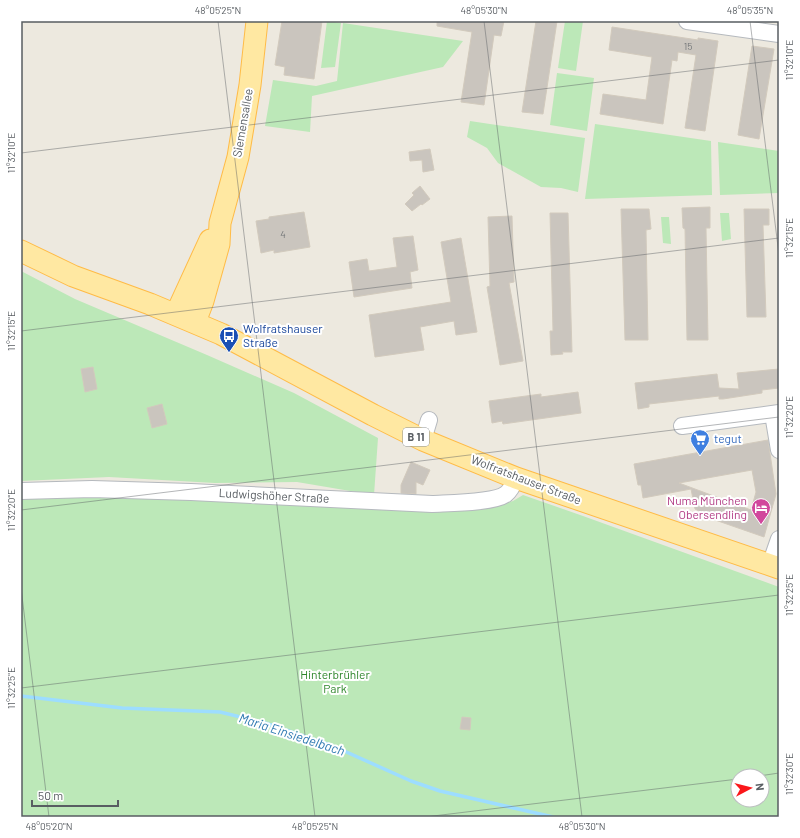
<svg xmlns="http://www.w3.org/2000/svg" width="800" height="838" font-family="Barlow,sans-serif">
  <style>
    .green { fill: #bce8b8; fill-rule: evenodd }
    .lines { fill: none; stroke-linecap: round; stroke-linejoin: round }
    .stream { stroke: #9dddff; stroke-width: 3.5 }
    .building { fill: #cac5be; stroke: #d2cabd; fill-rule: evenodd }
    .minor-casing { stroke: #b5b9be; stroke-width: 18 }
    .major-casing { stroke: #ffbb46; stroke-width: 23 }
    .minor { stroke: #fff; stroke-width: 16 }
    .major { stroke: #ffe8a2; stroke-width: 21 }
    .ticks { fill: none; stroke: #585d62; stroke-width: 1; stroke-opacity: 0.45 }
    .labels { text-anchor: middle; stroke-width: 4; stroke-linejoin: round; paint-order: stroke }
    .number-label { font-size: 10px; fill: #747779 }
    .shield { fill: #fff; stroke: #8a8e91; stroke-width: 1 }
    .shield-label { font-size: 11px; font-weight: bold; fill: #585d62 }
    .street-label { font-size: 12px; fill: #585d62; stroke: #fff }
    .transit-label { font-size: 12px; fill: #164399; stroke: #fff; text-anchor: start }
    .shop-label { font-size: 12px; fill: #366cbe; stroke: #fff; text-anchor: start }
    .hotel-label { font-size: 12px; fill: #b23c85; stroke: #fff; text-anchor: end }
    .park-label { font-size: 12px; fill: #2f862c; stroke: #fff }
    .water-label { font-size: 13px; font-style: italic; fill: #2f7ab2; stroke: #fff }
    .neatline { fill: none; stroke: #585d62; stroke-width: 1.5 }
    .ticks-label { font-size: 10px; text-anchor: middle; fill: #585d62 }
  </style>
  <rect width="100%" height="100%" fill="#ede9df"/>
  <path class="green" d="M327 21 341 23 335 67 321 68Z
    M565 21H583L576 71 558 68Z
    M343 23 463 41 443 67 312 96 310 132 265 126 273 80 316 86 337 81Z
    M557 73 594 78 587 131 550 125Z
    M470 121 585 138 578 192 561 188 541 187 498 163 487 148 467 137Z
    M595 124 711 141 712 195 585 199Z
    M718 142 779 151V193L720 195Z
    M720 213H729L731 239 722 241Z
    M661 217H669L671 244 663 243Z
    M21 271 75 299 207 355 294 393 378 438 374 495 297 482 215 483 109 477 21 481Z
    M93 494 503 504 513 501 523 495 583 516 779 587V817H21V496ZM738 776H762V800H738Z"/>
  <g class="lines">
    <path class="stream" d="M21 696 122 708 220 712 265 723 333 746 411 781 440 791 553 817"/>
  </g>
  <path class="building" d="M282 21H322L314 79 284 75 285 67 275 65Z
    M437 21H504L501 36 494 35 484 105 461 102 472 32 437 26Z
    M536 21H557L543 114 522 112Z
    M612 27 698 40V38L718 41 705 131 685 128 696 55 678 52 677 61 672 60 663 124 600 114 603 94 646 100 652 57 609 50Z
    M752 46 774 49 759 139 738 135Z
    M430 149 434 170 423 172 422 160 410 161 409 152Z
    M420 186 430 199 422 205 421 204 412 211 405 204 414 195 412 193Z
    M710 207V228H706L708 340H687L685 229 683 228 682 208Z
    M621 209H649L651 229 646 230 648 340H625Z
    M744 209H769V225H763L766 317H747Z
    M304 212 310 247 274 253V250L261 253 256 221 269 219V217Z
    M550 213H568L572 352H562L563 354 551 355 550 331H553Z
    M512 216 514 282 509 283 523 361 500 365 487 287 490 286 488 217Z
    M413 236 418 270 410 272 412 288 354 297 349 262 367 259 369 271 397 267 393 238Z
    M461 238 477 332 456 335 454 321 420 327 424 350 375 357 369 315 451 302 441 242Z
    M93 367 97 389 85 392 81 369Z
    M779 369V388L762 390V393L723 399H719V396L649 404V407L638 409 635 383 717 374 719 388 739 389 737 373Z
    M578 392 581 413 503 424 502 421 492 423 489 401 541 394V397Z
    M162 404 167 424 152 428 147 408Z
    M768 440 776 494 764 537 698 514 699 511 695 509 691 489 643 498 641 485H638L634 464ZM752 470 756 492 751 510 679 483Z
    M411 462 430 470 423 485 416 482V494L401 493V485Z
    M462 717 471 718 470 730 460 729Z"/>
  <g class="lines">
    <defs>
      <path id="minor" d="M687 21 779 34
        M773 414 779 450
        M682 426 779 413
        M423 440 429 420
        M21 491 92 489 191 492 432 504C449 503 494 503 506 494 511 490 514 483 516 478
        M770 565 779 539"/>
      <path id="major" d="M21 251 73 276 150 304 221 334 373 415 423 440 516 478 779 568
        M176 314 210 240
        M195 322 203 301 219 244 220 223 238 157 250 85 257 21"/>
    </defs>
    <use href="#minor" class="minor-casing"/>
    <use href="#major" class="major-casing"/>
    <use href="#minor" class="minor"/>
    <use href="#major" class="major"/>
  </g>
  <path class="ticks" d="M218 21 315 817M484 21 582 817M750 21 779 255M21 153 779 60M21 331 779 238M21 510 779 417M21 588 49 817M21 688 779 595M759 776 779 773M425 817 738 779"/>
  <defs>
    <symbol id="bus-pin" viewBox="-11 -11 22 30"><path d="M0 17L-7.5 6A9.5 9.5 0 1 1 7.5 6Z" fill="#1a4fb4" stroke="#fff"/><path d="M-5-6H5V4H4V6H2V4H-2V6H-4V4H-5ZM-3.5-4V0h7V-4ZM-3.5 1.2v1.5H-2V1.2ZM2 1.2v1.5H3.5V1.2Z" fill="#fff"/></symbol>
    <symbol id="supermarket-pin" viewBox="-11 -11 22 30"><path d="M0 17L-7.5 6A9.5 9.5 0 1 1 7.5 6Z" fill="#3f7fe0" stroke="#fff"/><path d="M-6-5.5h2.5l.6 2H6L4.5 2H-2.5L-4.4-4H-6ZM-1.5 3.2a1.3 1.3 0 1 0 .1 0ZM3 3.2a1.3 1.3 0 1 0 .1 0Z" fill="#fff"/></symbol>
    <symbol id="hotel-pin" viewBox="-11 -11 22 30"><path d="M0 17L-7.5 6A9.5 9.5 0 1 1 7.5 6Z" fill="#d1479c" stroke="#fff"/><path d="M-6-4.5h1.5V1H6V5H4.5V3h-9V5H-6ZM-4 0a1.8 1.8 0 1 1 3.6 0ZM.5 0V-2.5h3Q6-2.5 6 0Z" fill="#fff"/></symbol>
  </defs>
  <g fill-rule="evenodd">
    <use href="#bus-pin" x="218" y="325" width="22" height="30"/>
    <use href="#supermarket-pin" x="689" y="428" width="22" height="30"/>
    <use href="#hotel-pin" x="750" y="497" width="22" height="30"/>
  </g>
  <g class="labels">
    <g class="number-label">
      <text x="688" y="50">15</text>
      <text x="283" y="238">4</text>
    </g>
    <rect class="shield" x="403" y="428" width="26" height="18" rx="3"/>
    <g class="shield-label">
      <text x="416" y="441">B 11</text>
    </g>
    <g class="street-label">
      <text transform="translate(243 123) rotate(-80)" y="4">Siemensallee</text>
      <text transform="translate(526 480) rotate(21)" y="4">Wolfratshauser Straße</text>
      <text transform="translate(274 496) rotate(3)" y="4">Ludwigshöher Straße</text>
    </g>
    <g class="transit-label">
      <text x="243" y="333">Wolfratshauser<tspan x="243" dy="14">Straße</tspan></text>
    </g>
    <g class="shop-label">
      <text x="714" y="443">tegut</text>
    </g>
    <g class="hotel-label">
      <text x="747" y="505">Numa München<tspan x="747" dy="14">Obersendling</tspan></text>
    </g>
    <g class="park-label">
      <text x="335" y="679">Hinterbrühler<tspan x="335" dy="14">Park</tspan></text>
    </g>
    <g class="water-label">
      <text transform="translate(292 734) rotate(18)" y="5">Maria Einsiedelbach</text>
    </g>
  </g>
  <rect width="800" height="838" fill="none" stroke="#ffffff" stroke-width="44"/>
  <g transform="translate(750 788) rotate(83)"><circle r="19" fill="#ffffff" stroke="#bcbec0"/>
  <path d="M0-3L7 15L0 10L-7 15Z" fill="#fa171a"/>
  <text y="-6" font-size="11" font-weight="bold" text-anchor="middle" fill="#585d62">N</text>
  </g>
  <path d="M32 800v6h86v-6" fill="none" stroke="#585d62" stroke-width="2"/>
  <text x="38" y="800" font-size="12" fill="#585d62" stroke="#ffffff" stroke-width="3" paint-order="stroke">50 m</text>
  <rect x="22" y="22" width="756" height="794" class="neatline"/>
  <g class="ticks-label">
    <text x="218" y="14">48°05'25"N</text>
    <text x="484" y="14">48°05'30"N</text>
    <text x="750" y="14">48°05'35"N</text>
    <text transform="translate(789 60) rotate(-90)" y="4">11°32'10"E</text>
    <text transform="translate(11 153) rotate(-90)" y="4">11°32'10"E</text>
    <text transform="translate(789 238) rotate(-90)" y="4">11°32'15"E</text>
    <text transform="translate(11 331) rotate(-90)" y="4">11°32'15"E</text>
    <text transform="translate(789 417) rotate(-90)" y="4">11°32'20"E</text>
    <text transform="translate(11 510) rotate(-90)" y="4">11°32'20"E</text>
    <text transform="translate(789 595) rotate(-90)" y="4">11°32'25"E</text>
    <text transform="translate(11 688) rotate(-90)" y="4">11°32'25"E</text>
    <text transform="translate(789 774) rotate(-90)" y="4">11°32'30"E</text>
    <text x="49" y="830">48°05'20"N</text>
    <text x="315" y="830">48°05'25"N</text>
    <text x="582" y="830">48°05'30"N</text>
  </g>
</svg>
